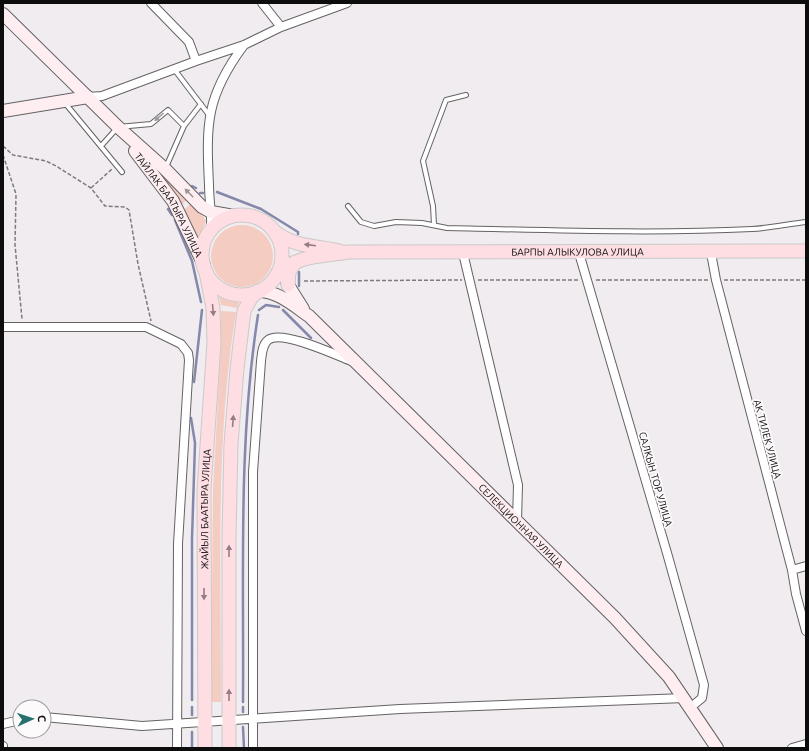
<svg xmlns="http://www.w3.org/2000/svg" width="809" height="751" font-family="Ubuntu,sans-serif">
  <style>
    .green { fill: #f4ccc1 }
    .lines { fill: none; stroke-linecap: round; stroke-linejoin: round }
    .stream { stroke: #8588ab; stroke-width: 2.5 }
    .lane-casing { stroke: #656264; stroke-width: 6 }
    .street-casing { stroke: #656264; stroke-width: 10 }
    .secondary-casing { stroke: #656264; stroke-width: 14 }
    .primary-casing { stroke: #cacaca; stroke-width: 15 }
    .path { stroke: #7e7b7d; stroke-width: 1.5; stroke-dasharray: 4 2; stroke-linecap: butt }
    .lane { stroke: #fff; stroke-width: 4 }
    .street { stroke: #fff; stroke-width: 8 }
    .secondary { stroke: #feeef1; stroke-width: 12 }
    .primary { stroke: #fedde3; stroke-width: 13 }
    .oneway { fill: #9f9e9f }
    .oneway2 { fill: #9e9496 }
    .oneway3 { fill: #927f83 }
    .labels { text-anchor: middle; stroke-width: 3.5; stroke-linejoin: round; paint-order: stroke }
    .street-label { font-size: 10px; fill: #0e0d0e; stroke: #fdfafc }
  </style>
  <rect width="100%" height="100%" fill="#f0ecef"/>
  <path class="green" d="M160 172 187 200 181 205 159 173Z
    M191 203 203 216 206 221 198 239 184 210Z
    M211 256a31 31 0 1 1 62 0a31 31 0 1 1-62 0Z
    M219 296 239 302 237 308 221 305Z
    M221 311 236 312C215 440 221 572 221 702H211L213 490 221 343Z"/>
  <g class="lines">
    <path class="stream" d="M192 186 196 188
      M217 192 261 209 298 232V234
      M200 193H203
      M168 209 172 215
      M175 220 192 261 201 302
      M299 272V286
      M259 310 266 305 279 307
      M283 310 311 338
      M194 382 202 310
      M191 418 195 443 192 539V700
      M243 702C244 573 238 442 258 315
      M243 707V712
      M192 715V707
      M243 727 244 748
      M192 732V748"/>
    <defs>
      <path id="lane" d="M174 69 209 115
        M65 103 122 172
        M184 126 201 104
        M101 146 118 127 151 124 168 110 184 126 166 167
        M348 206 361 222 374 226 396 222 422 223 447 228C548 230 650 234 752 229 770 228 788 224 806 222
        M434 225 433 206 423 161 446 100 466 95"/>
      <path id="street" d="M151 3 189 42 196 61
        M262 3 281 27
        M88 97 102 96 196 61 244 45 281 27 347 3
        M211 231C212 215 209 200 209 185 206 123 206 96 244 45
        M463 253 518 485 517 521
        M579 253 667 553 704 685 702 698 691 707
        M711 253 716 280 792 570 796 594 806 631
        M3 327H146L181 344 188 353 189 360 178 544 177 748
        M792 570 806 566
        M44 717 142 726 400 709 685 698
        M3 724 20 720
        M3 746V748
        M253 748V472L261 361C262 354 262 345 268 340 281 329 336 355 351 361
        M792 748 806 744"/>
      <g id="secondary">
        <path d="M3 14 118 127 165 169 202 207 211 212 234 216"/>
        <path d="M3 111 88 97"/>
        <path id="s1" d="M135 151 173 201 204 265"/>
        <path d="M282 256 288 285 303 309"/>
        <path id="s2" d="M258 291C278 291 293 305 309 316L615 618 669 677 717 748"/>
      </g>
      <g id="primary">
        <circle cx="242" cy="255" r="40"/>
        <path d="M274 231C293 247 317 246 340 251"/>
        <path id="s3" d="M276 276C299 254 319 257 348 252L806 251"/>
        <path d="M288 285 289 272 295 262"/>
        <path id="s4" d="M205 748 204 490 214 343 213 308 206 272"/>
        <path d="M229 748V536L231 444 237 369 244 311 251 298 258 291"/>
      </g>
    </defs>
    <use href="#lane" class="lane-casing"/>
    <use href="#street" class="street-casing"/>
    <use href="#secondary" class="secondary-casing"/>
    <use href="#primary" class="primary-casing"/>
    <path class="path" d="M3 146 13 155 46 161 56 166 91 188 105 206 125 207 129 210 138 264 151 321
      M3 155 16 194 15 245 22 319
      M91 188 112 169
      M478 280H578
      M596 280H708
      M724 280H806
      M304 281 462 280"/>
    <use href="#lane" class="lane"/>
    <use href="#street" class="street"/>
    <use href="#secondary" class="secondary"/>
    <use href="#primary" class="primary"/>
  </g>
  <defs><path id="oneway-solid" d="M-6-.8H1V-3.2L6.5 0L1 3.2V.8H-6Z"/></defs>
  <use class="oneway" href="#oneway-solid" transform="translate(159 117) rotate(140)"/>
  <use class="oneway2" href="#oneway-solid" transform="translate(189 193) rotate(-135)"/>
  <g class="oneway3">
    <use href="#oneway-solid" transform="translate(310 245) rotate(-173)"/>
    <use href="#oneway-solid" transform="translate(213 310) rotate(85)"/>
    <use href="#oneway-solid" transform="translate(233 421) rotate(-86)"/>
    <use href="#oneway-solid" transform="translate(229 551) rotate(-90)"/>
    <use href="#oneway-solid" transform="translate(204 594) rotate(90)"/>
    <use href="#oneway-solid" transform="translate(229 695) rotate(-90)"/>
  </g>
  <g class="labels">
    <g class="street-label">
      <text dy="4" stroke="none"><textPath href="#s1" startOffset="64">ТАЙЛАК БААТЫРА УЛИЦА</textPath></text>
      <text dy="4" stroke="none"><textPath href="#s3" startOffset="307">БАРПЫ АЛЫКУЛОВА УЛИЦА</textPath></text>
      <text transform="translate(768 439) rotate(75)" y="4">АК ТИЛЕК УЛИЦА</text>
      <text transform="translate(656 479) rotate(74)" y="4">САЛКЫН ТОР УЛИЦА</text>
      <text dy="4" stroke="none"><textPath href="#s4" startOffset="239">ЖАЙЫЛ БААТЫРА УЛИЦА</textPath></text>
      <text dy="4" stroke="none"><textPath href="#s2" startOffset="356">СЕЛЕКЦИОННАЯ УЛИЦА</textPath></text>
    </g>
  </g>
  <rect width="809" height="751" fill="none" stroke="#0e0d0e" stroke-width="8"/>
  <g transform="translate(32 719) rotate(87)"><circle r="19" fill="#fdfafc" stroke="#9d9b9d"/>
  <path d="M0-3L7 15L0 10L-7 15Z" fill="#26706e"/>
  <text y="-6" font-size="11" font-weight="bold" text-anchor="middle" fill="#0e0d0e">С</text>
  </g>
</svg>
